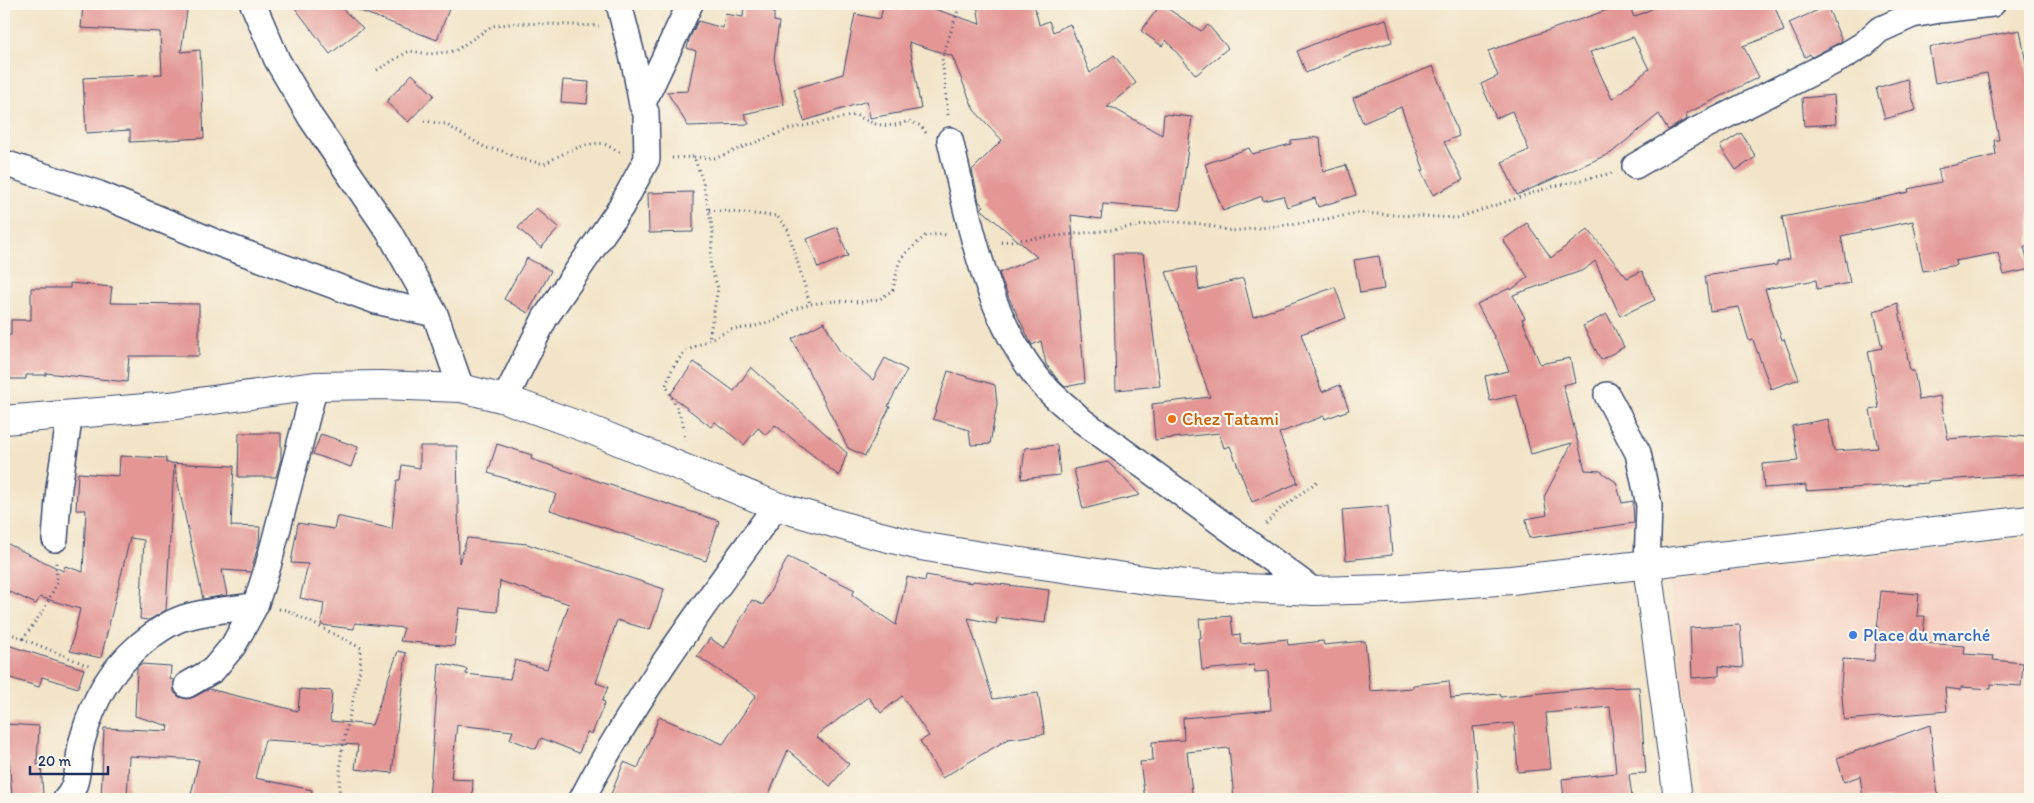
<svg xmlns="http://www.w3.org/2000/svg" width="2034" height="803" font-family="Itim,sans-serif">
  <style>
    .built { fill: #f5d2c3 }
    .building { fill: #e39694; fill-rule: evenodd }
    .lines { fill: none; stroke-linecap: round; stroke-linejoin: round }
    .minor-casing { stroke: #3b4a6e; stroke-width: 28 }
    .major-casing { stroke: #3b4a6e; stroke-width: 30 }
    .path { stroke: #3b4a6e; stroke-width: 3; stroke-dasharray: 1 4; stroke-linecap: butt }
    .minor { stroke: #fff; stroke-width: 25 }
    .major { stroke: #fff; stroke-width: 28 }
    .food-dot { fill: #e8710a; stroke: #fbf7ec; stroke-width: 2 }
    .shop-dot { fill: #3f7fe0; stroke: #fbf7ec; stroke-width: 2 }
    .labels { text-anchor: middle; stroke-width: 4.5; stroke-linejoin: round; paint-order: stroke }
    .food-label { font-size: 18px; fill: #c56008; stroke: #fbf7ec; text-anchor: start }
    .shop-label { font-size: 18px; fill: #366cbe; stroke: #fbf7ec; text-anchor: start }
  </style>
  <rect width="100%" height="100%" fill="#fbf7ec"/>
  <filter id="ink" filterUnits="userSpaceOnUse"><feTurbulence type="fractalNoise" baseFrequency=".02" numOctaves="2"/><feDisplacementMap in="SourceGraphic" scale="10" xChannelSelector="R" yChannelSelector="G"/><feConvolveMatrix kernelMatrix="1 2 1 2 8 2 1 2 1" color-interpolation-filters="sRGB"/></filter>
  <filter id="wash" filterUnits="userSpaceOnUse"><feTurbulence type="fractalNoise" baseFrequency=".0096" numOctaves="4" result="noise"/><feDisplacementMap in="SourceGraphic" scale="20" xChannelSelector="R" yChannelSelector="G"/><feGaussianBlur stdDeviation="1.12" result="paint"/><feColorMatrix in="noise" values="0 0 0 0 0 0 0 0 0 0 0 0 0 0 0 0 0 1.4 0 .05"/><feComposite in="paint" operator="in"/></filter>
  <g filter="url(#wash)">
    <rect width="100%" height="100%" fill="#f2e4c8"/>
    <path class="built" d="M2030 538V799H1697L1670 582Z"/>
    <g id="blocks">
      <path class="building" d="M83 4H188L181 52 200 50 204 138 130 142V130L86 133 83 78 162 74 160 32 81 28Z
        M292 4H337L363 28 330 54Z
        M347 4H451L437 40 347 6Z
        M744 4H774V21L779 22 774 59 784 105 744 114 749 124 688 126 667 92 688 91 696 51 687 48 689 40 698 21 723 28 725 14 743 17Z
        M884 4H893L915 9 916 4H919L980 24 977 4H1034L1039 25 1049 21 1053 32 1070 24 1090 73 1114 55 1136 83 1107 107 1113 108 1162 135 1164 114 1192 117 1180 210 1103 204 1101 219 1071 215 1085 383 1065 387 1058 380 1046 364 1041 341 1032 345 1009 298 999 273 1037 257 981 209 984 206 979 202 972 170 1002 140 974 110 952 56 909 42 921 109 870 118 867 101 804 121 794 89 843 74 855 14 880 19Z
        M1161 4 1201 31 1208 25 1228 48 1196 75 1166 40 1162 46 1141 31Z
        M1625 4H1629L1634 17 1662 4H1774L1784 31 1743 46 1759 77 1686 114 1687 119 1668 130 1659 114 1611 153 1517 195 1502 162 1529 150 1512 111 1496 118 1481 84 1498 76 1488 51ZM1633 37 1649 69 1612 99 1590 52Z
        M1827 6 1842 41 1812 57 1810 54 1805 57 1789 23Z
        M1386 19 1392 42 1351 54 1306 73 1297 51 1348 30Z
        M2020 30 2030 86V247H2024L2030 269 2004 275 1998 253 1955 261 1956 265 1923 271 1913 221 1841 236 1850 283 1817 289 1816 280 1765 289 1782 340 1784 339 1799 379 1771 389 1753 340 1749 341 1739 307 1710 311 1705 276 1777 265V262L1790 259 1782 217 1863 202 1909 192 1908 189 1941 182 1938 169 1996 155 1994 140H1999L1987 73 1935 83 1929 47Z
        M1433 66 1459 136 1444 142 1463 180 1433 195 1421 171 1424 170 1401 107 1363 123 1353 98Z
        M412 74 434 95 408 122 386 102Z
        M1907 79 1916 110 1885 119 1876 88Z
        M563 80 589 82 587 104 561 102Z
        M1834 95 1836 124 1804 126 1802 98Z
        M1741 133 1756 157 1736 170 1720 146Z
        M1320 137 1323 172 1346 165 1356 195 1318 207 1315 198 1287 207 1283 196 1263 201 1262 196 1223 211 1205 164 1249 148 1252 154 1291 144V140Z
        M693 192V232L649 233 648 193Z
        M536 208 559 228 541 248 518 228Z
        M1527 223 1551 258 1588 229 1627 278 1642 271 1655 300 1620 316 1595 261 1584 270 1513 295 1525 318 1522 319 1540 364 1570 358 1575 382 1563 385 1585 470 1600 471 1616 482 1622 503 1633 501 1634 523 1529 538 1526 519 1547 515 1544 497 1572 443 1531 454 1516 395 1490 401 1485 376 1509 371 1499 346 1477 304 1510 288 1511 290 1528 277 1503 240Z
        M837 227 848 256 818 268 807 239Z
        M1113 254H1143L1160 386 1116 390Z
        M1379 256 1384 289 1360 293 1354 260Z
        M527 258 551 271 528 313 504 299Z
        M1196 267 1199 290 1243 278 1253 317 1335 287 1346 318 1301 334 1322 392 1340 385 1349 410 1325 419 1324 416 1279 433 1298 483 1252 502 1230 446 1224 448 1219 433 1155 440 1152 404 1210 397 1166 272Z
        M70 283 112 287 110 303 199 304V356H129L127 382 46 373V375H26V379H4V335H11V320H31V288H70Z
        M1898 303 1910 371H1914L1919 400 1940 396 1948 439 1998 435 2030 437V474L1928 481V483L1806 491V485L1764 488 1762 464 1798 461 1792 426 1828 419 1834 451 1878 448 1870 410 1879 408 1868 351 1882 348 1874 311Z
        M1607 314 1624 347 1601 360 1583 326Z
        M824 322 840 352 873 380 885 358 907 370 888 406 890 407 865 456 848 448 792 339Z
        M694 362 734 391 751 367 847 453 839 476 775 425 766 435 758 428 744 445 715 422 711 427 670 395Z
        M948 371 995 385 997 404 990 444 971 445 969 430 933 419Z
        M239 433H281V459L276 477H238Z
        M321 434 358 447 351 467 313 454Z
        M497 444 532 455 531 459 719 521 706 561 550 510 556 494 488 473Z
        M1057 445 1060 475 1021 479 1025 448Z
        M420 446H457L459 563 467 538 527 544 664 589 650 630 617 620 596 683 608 687 602 701 605 702 592 734 587 732 579 753 541 738 536 749 510 739 513 731 457 725 451 779 473 780 472 799H429L439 663 467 669 466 674 510 679 515 660 547 669 569 604 500 581 497 612 459 608 454 646 400 641 404 628 355 623 354 629 321 625 324 603 300 598 308 564 291 563 298 523 334 529 337 516 392 529 397 480H400L402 465 420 468Z
        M120 456 166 458V463L234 466 231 526 260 527 259 542 251 572 222 570 227 595 203 599 174 465 166 610 149 620 140 619 144 540 130 538 101 658 70 651 80 609 40 597 36 604 4 589V542L63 571 65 566 83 572 86 510H76L78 473 119 476Z
        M1108 462 1140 495 1083 509 1074 469Z
        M1388 506 1392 555 1346 560 1342 510Z
        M788 557 855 590 852 595 896 625 907 577 925 581 926 575 972 583 973 581 1049 590 1045 623 997 617 996 624 968 618 993 699 1038 693 1045 734 1008 739 942 778 920 741 929 736 902 696 881 713 868 697 816 736 849 764 830 786 788 750 767 799H609L624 762 638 768 659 717 723 744 756 695 697 656 710 638 724 648 752 600 763 605Z
        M1881 591 1919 594 1917 616H1925L1922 643 1965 646 1964 654 1994 656 1993 660 2023 663 2021 686 1991 684V689L1961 687V690L1945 688 1947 711 1844 720 1841 684 1843 659 1874 661Z
        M1231 616 1233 635 1240 634 1241 644 1287 639 1288 645 1323 641 1324 645 1365 641 1370 691 1413 688V685L1449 681 1451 698 1500 694 1501 697 1592 688 1639 687 1646 773 1629 774 1632 798 1564 799 1562 779 1616 773 1610 707 1546 713 1551 769 1518 772 1514 723 1473 727 1479 799H1459V796L1427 799H1234L1229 748 1187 752 1193 799H1145L1140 762 1153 761 1152 742 1184 740 1183 718 1271 710 1268 671 1255 672 1254 665 1202 670 1199 638H1201L1199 619Z
        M1740 625 1743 668 1719 666V676L1692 678 1690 628Z
        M4 644 84 669 78 688 42 677 39 687 4 676Z
        M398 651 406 653 392 773 355 769 358 745 265 740 255 778 312 790 311 799H190L199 760 129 756 127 799H101L104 728 168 731 169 726 135 716 137 668 140 664 171 666 170 679 174 680V692L179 697 187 699 194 697 209 689 298 711 300 689 332 691 330 721 372 725Z
        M4 724 39 726 37 765 41 764 43 795 12 797 9 756H4Z
        M1930 725 1938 796 1909 799H1863L1860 776 1844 782 1837 758Z"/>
    </g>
  </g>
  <g filter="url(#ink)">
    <use href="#blocks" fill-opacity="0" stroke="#3b4a6e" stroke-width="1"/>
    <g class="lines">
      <defs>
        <path id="minor" d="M253 4 277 60 311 118 389 232 435 314 461 388
          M642 105 690 4
          M950 140C970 223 987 324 1047 389 1057 400 1070 409 1081 420L1314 591
          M4 163 99 194 215 242 376 301 435 314
          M1635 166 1693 132 1841 58 1864 44 1879 30 1912 15 1940 10 1992 4
          M1607 395 1638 453 1649 505 1647 566
          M505 399 545 318 621 207 647 159 646 112 642 105 635 67 619 4
          M55 539 59 487 70 414
          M187 685 213 670 233 646 255 606 268 566 315 386
          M66 799C80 785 77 759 82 741 94 698 108 673 141 644 153 634 168 623 183 618 206 611 231 609 255 606
          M582 799C636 695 707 601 776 506"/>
        <path id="major" d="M4 420 169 406 315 386 381 385 461 388 505 399 594 431 776 506 857 530 920 546 994 558 1153 581 1223 587 1314 591 1388 589 1511 580 2030 520
          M1647 566 1678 799"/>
      </defs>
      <use href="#minor" class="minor-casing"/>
      <use href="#major" class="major-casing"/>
      <path class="path" d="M377 70 409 51 430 54 455 51 492 26 518 23 599 26
        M948 115 942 58 960 4
        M424 121 445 124 486 148 500 150 517 158 544 164C558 156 587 140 604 144 610 146 616 151 622 153
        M694 157 716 158 789 129 856 115C875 126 888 129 909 121L921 126 926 133
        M672 158 694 157 703 182 713 231 710 266 718 288 709 339
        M709 210 777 216 788 230 810 304
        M1001 242 1120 229 1166 221 1202 224 1232 231 1305 223 1358 213 1457 218 1547 188 1612 173
        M685 441 683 422 666 385 673 367 684 352 729 330 752 327 776 320 795 309 810 304 836 301 862 302 880 299 893 290 899 262 905 254 925 236 941 234 946 235
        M1266 524 1279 510 1318 481
        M279 609 287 610 361 648 360 669 341 754 339 799
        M4 631 89 666
        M23 639 43 611 57 583 56 562"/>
      <use href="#minor" class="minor"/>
      <use href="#major" class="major"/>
    </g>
  </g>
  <circle class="food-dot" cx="1172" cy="419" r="5"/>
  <circle class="shop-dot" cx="1853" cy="635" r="5"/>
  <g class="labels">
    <g class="food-label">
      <text x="1182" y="425">Chez Tatami</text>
    </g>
    <g class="shop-label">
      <text x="1863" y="641">Place du marché</text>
    </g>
  </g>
  <rect width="2034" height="803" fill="none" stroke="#fbf7ec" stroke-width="20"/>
  <path d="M30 766v8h78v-8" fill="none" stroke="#1b2f5e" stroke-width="2.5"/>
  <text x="38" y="766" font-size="15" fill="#1b2f5e" stroke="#fbf7ec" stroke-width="4" paint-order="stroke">20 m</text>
</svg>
